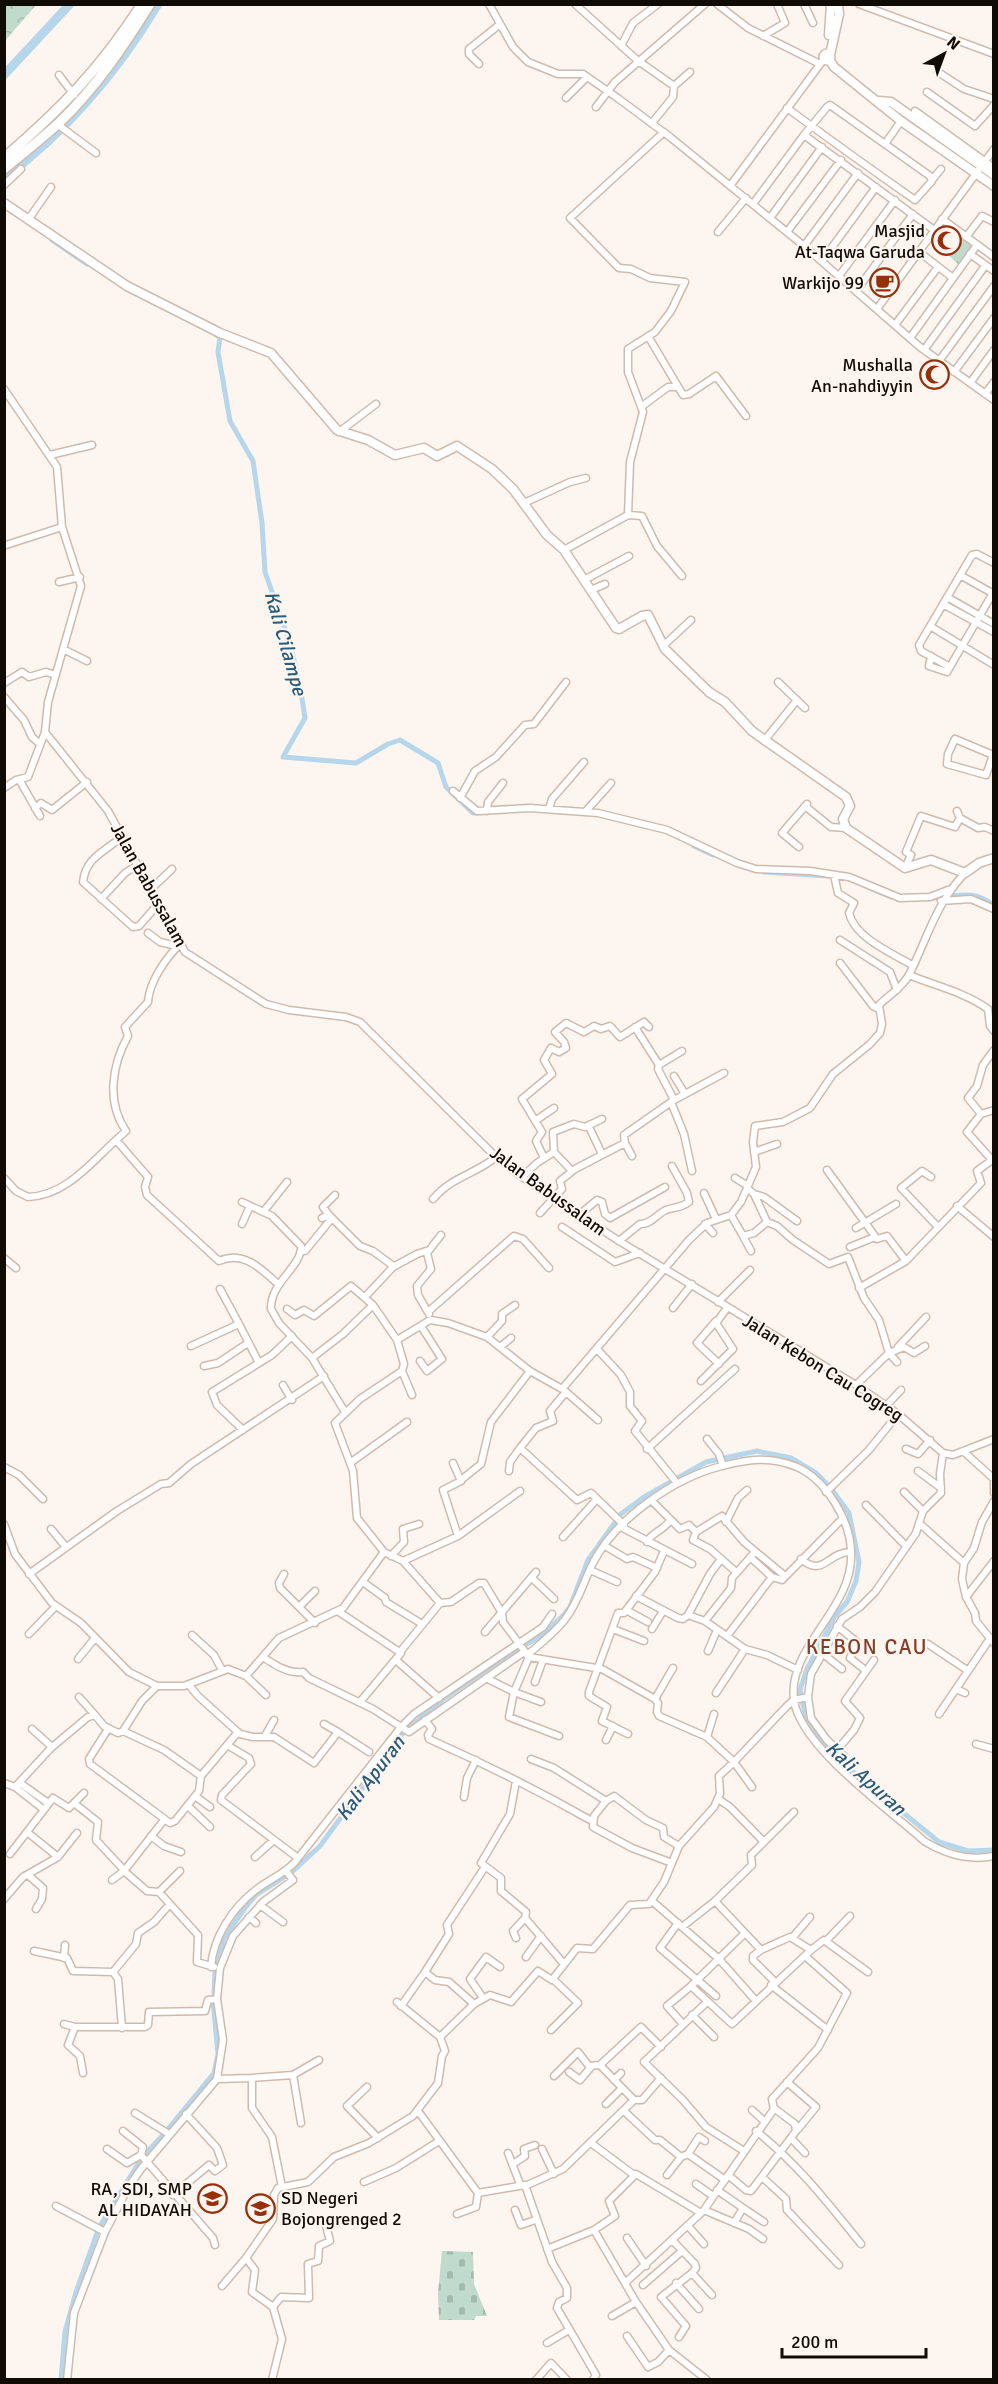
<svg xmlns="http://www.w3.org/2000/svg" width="998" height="2384" font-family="Signika,sans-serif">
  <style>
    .forest { fill: url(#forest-crowns) }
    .cemetery { fill: url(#cemetery-stones) }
    .park { fill: url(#park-tufts) }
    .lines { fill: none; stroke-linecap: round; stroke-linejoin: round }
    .canal { stroke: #b6d6eb; stroke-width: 5 }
    .river { stroke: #b6d6eb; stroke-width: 9 }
    .street-casing { stroke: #cfbbad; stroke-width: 9 }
    .secondary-casing { stroke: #cfbbad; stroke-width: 11 }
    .primary-casing { stroke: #cfbbad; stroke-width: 12 }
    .street { stroke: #fff; stroke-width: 6 }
    .secondary { stroke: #fff; stroke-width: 8 }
    .primary { stroke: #fff; stroke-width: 9 }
    .labels { text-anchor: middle; stroke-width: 4.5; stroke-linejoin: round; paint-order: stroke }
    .poi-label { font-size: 18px; fill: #110b06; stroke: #fdf5ef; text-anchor: end }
    .street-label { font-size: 18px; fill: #110b06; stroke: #fdf5ef }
    .water-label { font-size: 20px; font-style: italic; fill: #275c7a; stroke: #fdf5ef }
    .quarter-label { font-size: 21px; letter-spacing: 1.5px; fill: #823e29; stroke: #fdf5ef }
  </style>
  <defs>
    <pattern id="forest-crowns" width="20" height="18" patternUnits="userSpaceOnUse" patternTransform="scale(1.5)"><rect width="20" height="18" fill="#c0dacc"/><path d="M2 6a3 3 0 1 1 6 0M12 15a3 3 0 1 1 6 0" fill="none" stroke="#a4baae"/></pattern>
    <pattern id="cemetery-stones" width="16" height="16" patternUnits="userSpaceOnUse" patternTransform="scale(1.5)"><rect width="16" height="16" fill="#c0dacc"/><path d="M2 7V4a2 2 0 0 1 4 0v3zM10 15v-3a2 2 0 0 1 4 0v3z" fill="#a4baae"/></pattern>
    <pattern id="park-tufts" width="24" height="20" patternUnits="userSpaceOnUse" patternTransform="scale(1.5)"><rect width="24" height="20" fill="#c0dacc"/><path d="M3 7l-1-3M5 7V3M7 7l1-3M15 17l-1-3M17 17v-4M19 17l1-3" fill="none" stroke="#a4baae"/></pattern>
  </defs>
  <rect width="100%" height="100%" fill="#fdf5ef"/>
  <path class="forest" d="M5 4 36 5 5 41 4 5Z"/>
  <path class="cemetery" d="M442 2251 473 2252 474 2284 487 2316H476L474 2320H439L438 2293Z"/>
  <path class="park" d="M942 222 975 245 960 266 930 238Z"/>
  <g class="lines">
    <path class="canal" d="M52 240 87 264
      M216 335 220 337 218 352 230 421 253 461 262 523 265 572 290 643 300 686 305 718 283 757 356 763 388 744 400 740 438 763 446 787 473 813H481
      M694 846 713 855
      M764 872 829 876
      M872 889 891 897
      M933 898C957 896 975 889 994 906
      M833 1491 849 1513 859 1562 856 1581 847 1602 835 1616 807 1669 800 1690 807 1723 821 1741 852 1771 939 1842 968 1851 994 1850
      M218 1963 224 1938 245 1908 256 1895 292 1872 320 1846 403 1733 442 1700 517 1649 536 1639 562 1617 570 1607 588 1560 621 1514 644 1497 706 1462 757 1451 791 1458 816 1473 828 1485
      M214 1993 215 1971
      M168 2129 214 2073 218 2054 213 2001
      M146 2153 163 2135
      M100 2226 141 2159
      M61 2380 65 2332 76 2292 97 2233"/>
    <path class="river" d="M4 75 70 4
      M4 178C67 131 118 71 158 4"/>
    <defs>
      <path id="street" d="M489 4 513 47 528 62 558 74H583L619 99 670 137 804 246 920 347 994 400
        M575 4 637 60 674 86 690 72
        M717 4 748 28 820 64
        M804 4 813 23
        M859 4 994 54
        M763 36 785 23 777 4
        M621 46 633 23 658 4
        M479 64 469 54V49L499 25
        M938 72 964 89 994 99
        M59 75 74 95
        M927 92 975 126 994 105
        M566 98 587 77
        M596 107 615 82 705 4
        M915 111 994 168
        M652 123 673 97 674 86
        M57 124 96 153
        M804 135 934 230
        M885 144 901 121
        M932 180 941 169
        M4 185 21 169
        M730 186 824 59
        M753 204 804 135 827 107 830 105 930 176 932 181 915 200C872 170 829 139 787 108
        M770 218 822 147
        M942 219 994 257
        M28 220 51 187
        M718 232 746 198
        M787 232 841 160
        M966 237 982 216 994 222
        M804 246 858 173
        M919 252 953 278
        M970 254 994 271
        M822 261 876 187
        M839 276 895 200
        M856 291 913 214
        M877 309 994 149
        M895 325 938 267
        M648 336 683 395 689 394 716 376 746 416
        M910 338 977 245
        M924 350 985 266
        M939 361 994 286
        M954 372 994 318
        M970 383 994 350
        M4 389 57 467 62 527 81 586 48 702 45 732 108 811 185 952 266 1004 289 1010 346 1017 360 1022 496 1157 522 1177 619 1241 856 1385 898 1414 943 1453 940 1474 941 1493 923 1511 916 1533 875 1592 860 1607 842 1619 811 1674 808 1697 811 1718 827 1740 844 1756
        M985 394 994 382
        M641 407 668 387H677
        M339 432 376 404
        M50 455 92 445
        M524 503 570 482 586 478
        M628 515 642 516 657 546 682 576
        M6 545 62 527
        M564 550 628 515 630 462 643 412 628 372V349L655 332 671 311 685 282 650 278 631 269 619 268 570 218 664 132
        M960 575 992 593
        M584 580 629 556
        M59 582 80 577
        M591 590 605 584
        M947 597 994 624
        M943 604 994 632
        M930 626 994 665
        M663 646 691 620
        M63 649 87 661
        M931 656 929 666 947 672 994 591
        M950 667 921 651 919 645 972 555 977 554 994 563
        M778 682 805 708
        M4 683 22 672 29 677 46 672 56 675
        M4 697 24 720 32 737 40 744
        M955 739 993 755 986 775 947 764 948 754Z
        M764 741 797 700
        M20 781 40 816
        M4 788 16 780 28 777 45 732
        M453 791 477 811 530 808 598 813 667 830 737 863 756 869 810 871 849 877 900 898 930 897 948 890
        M460 798 475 771 496 757 525 725 534 724 566 682
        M805 806 831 827 846 828
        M35 808 41 803 52 810 87 782
        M549 809 552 799 584 762
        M487 811 488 802 503 783
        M586 811 611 783
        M957 811 960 818 978 828 985 827 994 831
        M123 836C103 853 86 857 83 882L133 927 139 926 159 903
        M799 847 782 833 807 804
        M905 868 911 855 906 852 921 816 955 827 960 818
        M834 875 838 893 854 903 849 913C855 938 892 953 912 965
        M151 889 172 869
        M101 899 125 873 138 865
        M941 901 971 899 994 909
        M148 933 160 942 177 946
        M840 940 890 972 897 990
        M180 944C166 958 149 982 148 1002L125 1027 128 1036C112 1065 106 1102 126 1131L116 1140 148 1177 145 1187 147 1195 219 1261C243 1250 260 1268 278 1284
        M840 963 873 1006 877 1008 879 1005
        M909 975C936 986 964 992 988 1009L990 1026 994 1031
        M635 1027 659 1065 682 1051
        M659 1065 658 1069 674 1100
        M674 1076 685 1094
        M671 1102 684 1134 692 1171
        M981 1114 994 1110
        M535 1121 554 1108
        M590 1129 602 1154
        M625 1143 632 1156
        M554 1152 553 1132 574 1124 585 1127 602 1119
        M754 1152 777 1144
        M544 1158 536 1141 542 1132 522 1099 552 1074 544 1060 551 1048 559 1052 566 1048 564 1042 555 1032 566 1023 584 1032 594 1026 601 1029 610 1026 620 1037 644 1022 649 1027
        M827 1170 877 1239 887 1236 906 1261
        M522 1177 537 1163 554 1152 572 1171
        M931 1177 922 1171 901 1188 938 1227
        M4 1178 16 1191 28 1197C65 1196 91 1163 116 1140
        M735 1178 748 1186
        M747 1188 754 1194 767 1222 777 1226 793 1240 829 1264 848 1257 864 1298 879 1320 889 1353 897 1362
        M704 1193 716 1219
        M754 1194 764 1197 797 1221
        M433 1199C451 1177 476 1174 496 1157
        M242 1202 272 1216 301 1246C302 1267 270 1282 271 1309L279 1323 312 1358 345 1412
        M957 1206 994 1237
        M264 1211 287 1182
        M540 1213 562 1189 560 1181 575 1169 625 1143 624 1135 674 1100 724 1073
        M329 1215 323 1207 335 1195
        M579 1215 597 1200 602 1202 605 1214 610 1218 665 1187
        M731 1215 743 1236 754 1233 767 1222
        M322 1218 329 1215 360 1246 373 1251 392 1265 393 1267 365 1297
        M242 1224 250 1206
        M705 1224 713 1233
        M562 1227 615 1262 640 1253
        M856 1228 896 1204
        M743 1236 751 1251
        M619 1241 640 1224C650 1225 657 1214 666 1210 674 1207 681 1208 689 1202L687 1193 672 1166
        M850 1247 875 1237
        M301 1251H305L332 1218
        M4 1258 16 1268
        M393 1267 417 1254 429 1250
        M859 1288 906 1261 981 1183 977 1171 992 1160 967 1132 981 1114 968 1098 977 1086 983 1065 994 1050
        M220 1289 239 1324
        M718 1302 750 1270
        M673 1308 692 1284
        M287 1309 295 1315 304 1310 314 1316 351 1286 373 1305 397 1340
        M429 1311 514 1236 523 1239 549 1268
        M429 1314 418 1295 417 1286 431 1269 427 1253 441 1235
        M716 1321 697 1343 719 1364
        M487 1337 502 1321V1314L515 1305
        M191 1346 239 1324 259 1363
        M500 1347 511 1338
        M898 1347 926 1317
        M597 1349 621 1375 630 1392V1406L642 1421 635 1431 677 1483
        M312 1358 343 1334 373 1305
        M420 1361 427 1371 442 1359 421 1326
        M204 1366 218 1363 248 1343
        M402 1371 412 1395
        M701 1381 733 1349 716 1323 727 1308
        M283 1385 292 1400
        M856 1385 889 1353 904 1347 914 1353 925 1346
        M565 1391 598 1420
        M886 1406 901 1390
        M243 1430 217 1405 212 1392 272 1355 292 1336
        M707 1439 719 1454 723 1466
        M520 1448 536 1428 553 1421 550 1411 566 1392
        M647 1449 735 1369
        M906 1449 918 1454 930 1440
        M963 1451 994 1479
        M943 1453 953 1455 994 1439
        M350 1463 407 1422
        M453 1463 461 1481 443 1490 458 1536
        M4 1467 19 1475 43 1499
        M509 1471 510 1462 520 1448 577 1500 591 1493 624 1525
        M918 1471 941 1488
        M994 1479V1493
        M461 1480 481 1464 491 1422 530 1371
        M826 1492 869 1450 898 1414
        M904 1492 923 1511
        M651 1500 680 1529 689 1525 696 1532 722 1516 744 1542 785 1576
        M994 1501 982 1522 974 1548 964 1563 962 1579 966 1597 975 1613 976 1621 994 1643
        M866 1505 905 1545
        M726 1522 738 1498 747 1490
        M919 1523 964 1563
        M4 1524 15 1554 52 1603 81 1623 129 1672 157 1686H184L228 1669 246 1676 279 1638 343 1608 384 1552 357 1518 353 1471 335 1423 360 1399 402 1371 404 1364 397 1340 430 1320 448 1323 487 1337 530 1371 562 1389 689 1240 707 1223 731 1215 741 1202 756 1167 753 1142 755 1126 783 1122 810 1108 833 1074 869 1045 880 1033 882 1024 879 1005C889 995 902 988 909 975 927 939 936 903 965 873
        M621 1527 692 1564
        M51 1529 66 1547
        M696 1532 693 1540 710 1549 736 1572
        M563 1537 597 1499
        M647 1542C651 1533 661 1532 670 1521
        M605 1546 627 1559 633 1557 657 1568
        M391 1556 404 1542 403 1529 419 1524
        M750 1557 772 1577
        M801 1559C824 1578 827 1552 851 1552
        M403 1561 458 1536 520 1491
        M590 1570 617 1582
        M29 1574 117 1511 161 1484 169 1483 191 1464 324 1376
        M284 1574 279 1583 280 1588 315 1623
        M532 1578 554 1599
        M363 1582 385 1598 386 1602 422 1624
        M636 1596 678 1618 683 1619 688 1615 705 1621 745 1649 767 1655 798 1670
        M966 1597 994 1561
        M300 1606 315 1591
        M626 1610 648 1622
        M339 1612 401 1653 360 1702
        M688 1615 710 1574 721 1559
        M705 1621 731 1588 732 1578 755 1552
        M837 1626 857 1642 850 1658 865 1670
        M613 1629 644 1641
        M652 1629 663 1611
        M485 1632 536 1572
        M29 1634 56 1606
        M192 1635 214 1655 222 1670
        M727 1636 772 1577 782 1580 843 1518
        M928 1644 967 1670
        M708 1651 717 1630
        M400 1652 440 1603
        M822 1653 842 1669
        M527 1655C540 1644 556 1632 566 1618 579 1601 584 1580 594 1561 618 1517 674 1478 722 1466 749 1459 770 1456 797 1467 826 1480 850 1520 851 1551 855 1609 787 1645 794 1700 800 1747 889 1809 924 1841 945 1854 969 1861 994 1856
        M263 1657C275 1665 288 1674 303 1672L309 1678 373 1709 409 1732 524 1652
        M529 1657 514 1692 541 1702
        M78 1659 95 1638
        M397 1661 439 1698
        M246 1676 266 1695
        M486 1678 514 1692 509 1717 559 1736
        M535 1682 543 1660
        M189 1685 198 1696 240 1734 253 1737H274L314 1763 338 1732 369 1752
        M956 1689 965 1693
        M716 1693 745 1649
        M79 1697 95 1715
        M655 1699 673 1668
        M939 1714 989 1640
        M425 1720 432 1729 428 1735 429 1739C485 1764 539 1791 592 1821
        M324 1724 338 1732
        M32 1729 52 1747
        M108 1729 89 1759 90 1764 170 1823 175 1821 199 1791 201 1776 238 1732
        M123 1731 164 1750 201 1776
        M628 1734 602 1721 607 1707 589 1696V1692L618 1613H624L655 1572 664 1551
        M265 1736 274 1720
        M707 1737 714 1714
        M606 1740 613 1726
        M976 1744 994 1749
        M227 1745 249 1758 251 1764 222 1795 221 1800 298 1858
        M837 1750 854 1730 860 1718 845 1701 874 1660
        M531 1759 554 1768 606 1801 614 1796 646 1820 663 1828 664 1837 679 1846
        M516 1781 510 1814 481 1863 501 1878V1891L526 1912 525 1918 564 1964
        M4 1783 15 1787
        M20 1783 48 1803
        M15 1787 51 1748 88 1717 95 1715 104 1726 118 1733 123 1731 142 1701 157 1686
        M15 1787 43 1809
        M752 1787 734 1762 787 1706 794 1700 808 1697
        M195 1796 210 1807
        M464 1797 467 1778 476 1760
        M718 1799 730 1807 764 1842
        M606 1801 594 1816 593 1827 632 1848 672 1863
        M74 1803 98 1822 96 1840 124 1870
        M188 1806 210 1827
        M164 1820 124 1871 147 1891 159 1892 198 1935 197 1962 214 1967
        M27 1832 58 1857
        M151 1836 164 1846 181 1852
        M10 1854 53 1798 69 1808 84 1793
        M255 1857 274 1840
        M28 1875 43 1888 42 1899 36 1909
        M112 1880 124 1871
        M159 1892 180 1871
        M4 1899 23 1877 58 1857 77 1833
        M652 1901 719 1959 756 2001
        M260 1905 283 1922
        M249 1917 256 1923
        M678 1923 660 1948 716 1996
        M682 1927 715 1901
        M745 1933 691 1986 732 2024 811 1950 790 1937 761 1950 715 1901 752 1865 751 1855 794 1812
        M516 1938 513 1931 525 1918
        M792 1938 810 1917
        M826 1941 850 1916
        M761 1950 753 1956V1960L775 1982
        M811 1950 824 1940 868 1972
        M34 1951 67 1958 73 1971 113 1972 136 1944 138 1933 154 1922 169 1905
        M526 1957 541 1936
        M64 1958 65 1945
        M211 1967C213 1937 233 1907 257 1889 270 1879 284 1874 295 1862L401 1727 414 1714 543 1627 552 1614
        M113 1972 118 1979 122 2028
        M771 1985 828 2030
        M483 1998 470 1979 486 1957 500 1967
        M397 2002 440 2037
        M707 2002 644 2062 683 2100 706 2127 744 2151
        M474 2004 449 1982 435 1980 425 1972 449 1934 447 1925 485 1867
        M401 2006 425 1972
        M692 2015 714 2037
        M682 2023 667 2006 691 1986
        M64 2024 75 2027H145L148 2025 149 2012 205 2011 208 2000 217 1999
        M75 2027 68 2045 80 2056 83 2073
        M551 2030 578 2003 553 1979
        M600 2065 641 2027 661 2047
        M569 2072 580 2080 591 2067
        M293 2075 301 2123
        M554 2076 578 2052 589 2066 600 2065 634 2100H642L661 2078
        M252 2078 293 2075 319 2060
        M217 2079 252 2078V2108L272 2137 282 2187
        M614 2080 621 2073
        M787 2082 816 2107 798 2129
        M367 2087 347 2106 378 2138
        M606 2104 622 2088
        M752 2110 764 2121
        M418 2111 478 2193 525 2185 552 2262 567 2288V2298L559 2302 557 2308 596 2375 593 2380
        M624 2111 655 2140H660L681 2157 688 2154 725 2180
        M135 2113 169 2134
        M123 2131 143 2147 141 2155 213 2238 215 2245
        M756 2131C797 2163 828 2203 861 2244
        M791 2138 805 2153
        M591 2143 634 2175
        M107 2149 127 2163 141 2155
        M542 2149 554 2174
        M508 2153 520 2184
        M688 2154 699 2137 705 2141
        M513 2164 525 2156 524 2149 535 2145
        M667 2175 681 2157
        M728 2175 746 2190 751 2191 796 2131 795 2124 774 2108
        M762 2177 786 2199 787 2210 839 2265
        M364 2182 396 2168 439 2141
        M696 2184 713 2196
        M525 2186 563 2169 634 2100
        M717 2190 743 2208 734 2223
        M173 2195 209 2165 215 2171 223 2165 217 2148 186 2114
        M56 2206 105 2232
        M743 2208 764 2222
        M515 2210 521 2225 535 2220
        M704 2210 774 2109 772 2099 818 2048 847 1993 805 1956
        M457 2214 476 2207 478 2193
        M688 2226 704 2244
        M594 2230 636 2302 669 2350 707 2380
        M627 2238 646 2266
        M673 2241 695 2264 696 2268 692 2273 712 2295
        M547 2249 594 2230 615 2216 609 2201 636 2174 701 2213 704 2210 749 2229 763 2239
        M625 2283 701 2213
        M676 2283 699 2309
        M643 2285 682 2251
        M222 2286 246 2258
        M273 2307 281 2297 309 2298 308 2264 318 2261 319 2246 330 2241 326 2226
        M612 2316 636 2302
        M627 2336 648 2367 658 2362 669 2350
        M679 2337 686 2326 661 2297 692 2273
        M547 2343 569 2330
        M67 2380 74 2313 105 2232 128 2188 141 2169 217 2079 223 2040 217 1999 220 1968 233 1936 263 1902 293 1880 286 1871
        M272 2380 282 2339 273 2307 252 2292 255 2270 246 2258 273 2219 274 2195 278 2188 308 2182 334 2157 369 2143 413 2116 438 2083 442 2056 445 2051 440 2037 474 2004 490 1995 511 2002 538 1971 552 1980 577 1948 593 1949 630 1905 649 1904 664 1882 679 1846 714 1807 720 1794 719 1776 734 1762 707 1737 659 1716 657 1712 658 1703 655 1699 602 1669 529 1657 503 1622 502 1613 484 1583H479L451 1602 440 1603 403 1561 384 1552
        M536 2380 551 2363 567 2380"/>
      <path id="secondary" d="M829 35 831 4
        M823.5 57a3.5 3.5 0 1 1 7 0a3.5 3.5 0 1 1-7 0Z
        M830 55 839 14 838 4
        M829 59 834 67 901 121 994 186
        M879 101 891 102 994 175
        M4 203 127 286 220 333 271 353 337 430 368 440 395 455 424 448 437 456 457 446 492 469 513 489 547 535 564 550 616 628 619 629 642 616 648 615 665 649 709 692 725 702 752 731 846 797 850 806 843 819 846 828 905 868 931 860 965 873 979 863 994 858"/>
      <path id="primary" d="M4 158C61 109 101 68 142 4
        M4 169C23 153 43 138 61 121 96 87 124 46 150 4"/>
    </defs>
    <use href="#street" class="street-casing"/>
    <use href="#secondary" class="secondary-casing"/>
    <use href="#primary" class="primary-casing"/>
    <use href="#street" class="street"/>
    <use href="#secondary" class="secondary"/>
    <use href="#primary" class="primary"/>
  </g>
  <defs>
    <symbol id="mosque-ring" viewBox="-11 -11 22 22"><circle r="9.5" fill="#fdf5ef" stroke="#97300a" stroke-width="1.5"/><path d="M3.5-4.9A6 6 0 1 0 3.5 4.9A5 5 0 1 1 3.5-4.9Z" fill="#97300a"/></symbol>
    <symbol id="cafe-ring" viewBox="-11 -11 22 22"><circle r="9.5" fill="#fdf5ef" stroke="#97300a" stroke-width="1.5"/><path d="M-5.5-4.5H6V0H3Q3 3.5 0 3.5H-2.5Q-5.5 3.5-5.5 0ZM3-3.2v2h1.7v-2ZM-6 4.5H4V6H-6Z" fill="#97300a"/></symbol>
    <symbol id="school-ring" viewBox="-11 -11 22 22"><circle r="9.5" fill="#fdf5ef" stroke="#97300a" stroke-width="1.5"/><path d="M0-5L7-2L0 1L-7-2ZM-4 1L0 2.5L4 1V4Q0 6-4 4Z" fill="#97300a"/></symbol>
  </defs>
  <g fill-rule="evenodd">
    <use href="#mosque-ring" x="930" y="224" width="33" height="33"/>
    <use href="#cafe-ring" x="868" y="266" width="33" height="33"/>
    <use href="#mosque-ring" x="918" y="358" width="33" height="33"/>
    <use href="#school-ring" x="196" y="2182" width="33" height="33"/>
    <use href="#school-ring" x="244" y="2192" width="33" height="33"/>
  </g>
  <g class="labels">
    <g class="poi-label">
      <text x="925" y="237">Masjid<tspan x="925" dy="21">At-Taqwa Garuda</tspan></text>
      <text x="864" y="289">Warkijo 99</text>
      <text x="913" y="371">Mushalla<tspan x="913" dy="21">An-nahdiyyin</tspan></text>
      <text x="192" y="2195">RA, SDI, SMP<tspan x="192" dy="21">AL HIDAYAH</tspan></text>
      <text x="281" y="2204" text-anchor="start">SD Negeri<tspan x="281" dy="21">Bojongrenged 2</tspan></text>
    </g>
    <g class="street-label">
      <text transform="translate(149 885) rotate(61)" y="6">Jalan Babussalam</text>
      <text transform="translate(548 1191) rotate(36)" y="6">Jalan Babussalam</text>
      <text transform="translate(823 1368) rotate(32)" y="6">Jalan Kebon Cau Cogreg</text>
    </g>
    <g class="water-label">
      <text transform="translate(286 643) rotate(74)" y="7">Kali Cilampe</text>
      <text transform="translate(370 1778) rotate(-53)" y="7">Kali Apuran</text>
      <text transform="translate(866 1778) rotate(42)" y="7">Kali Apuran</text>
    </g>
    <g class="quarter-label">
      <text x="867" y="1654">KEBON CAU</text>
    </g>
  </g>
  <rect width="998" height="2384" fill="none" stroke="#110b06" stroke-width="12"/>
  <g transform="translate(944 54) rotate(41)" stroke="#fdf5ef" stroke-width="4.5" paint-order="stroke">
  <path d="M0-4.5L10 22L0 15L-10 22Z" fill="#110b06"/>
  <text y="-9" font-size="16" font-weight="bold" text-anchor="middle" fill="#110b06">N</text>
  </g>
  <path d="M782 2348v9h144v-9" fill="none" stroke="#110b06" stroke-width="3"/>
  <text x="791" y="2348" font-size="18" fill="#110b06" stroke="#fdf5ef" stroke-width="4.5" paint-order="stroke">200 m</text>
</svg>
